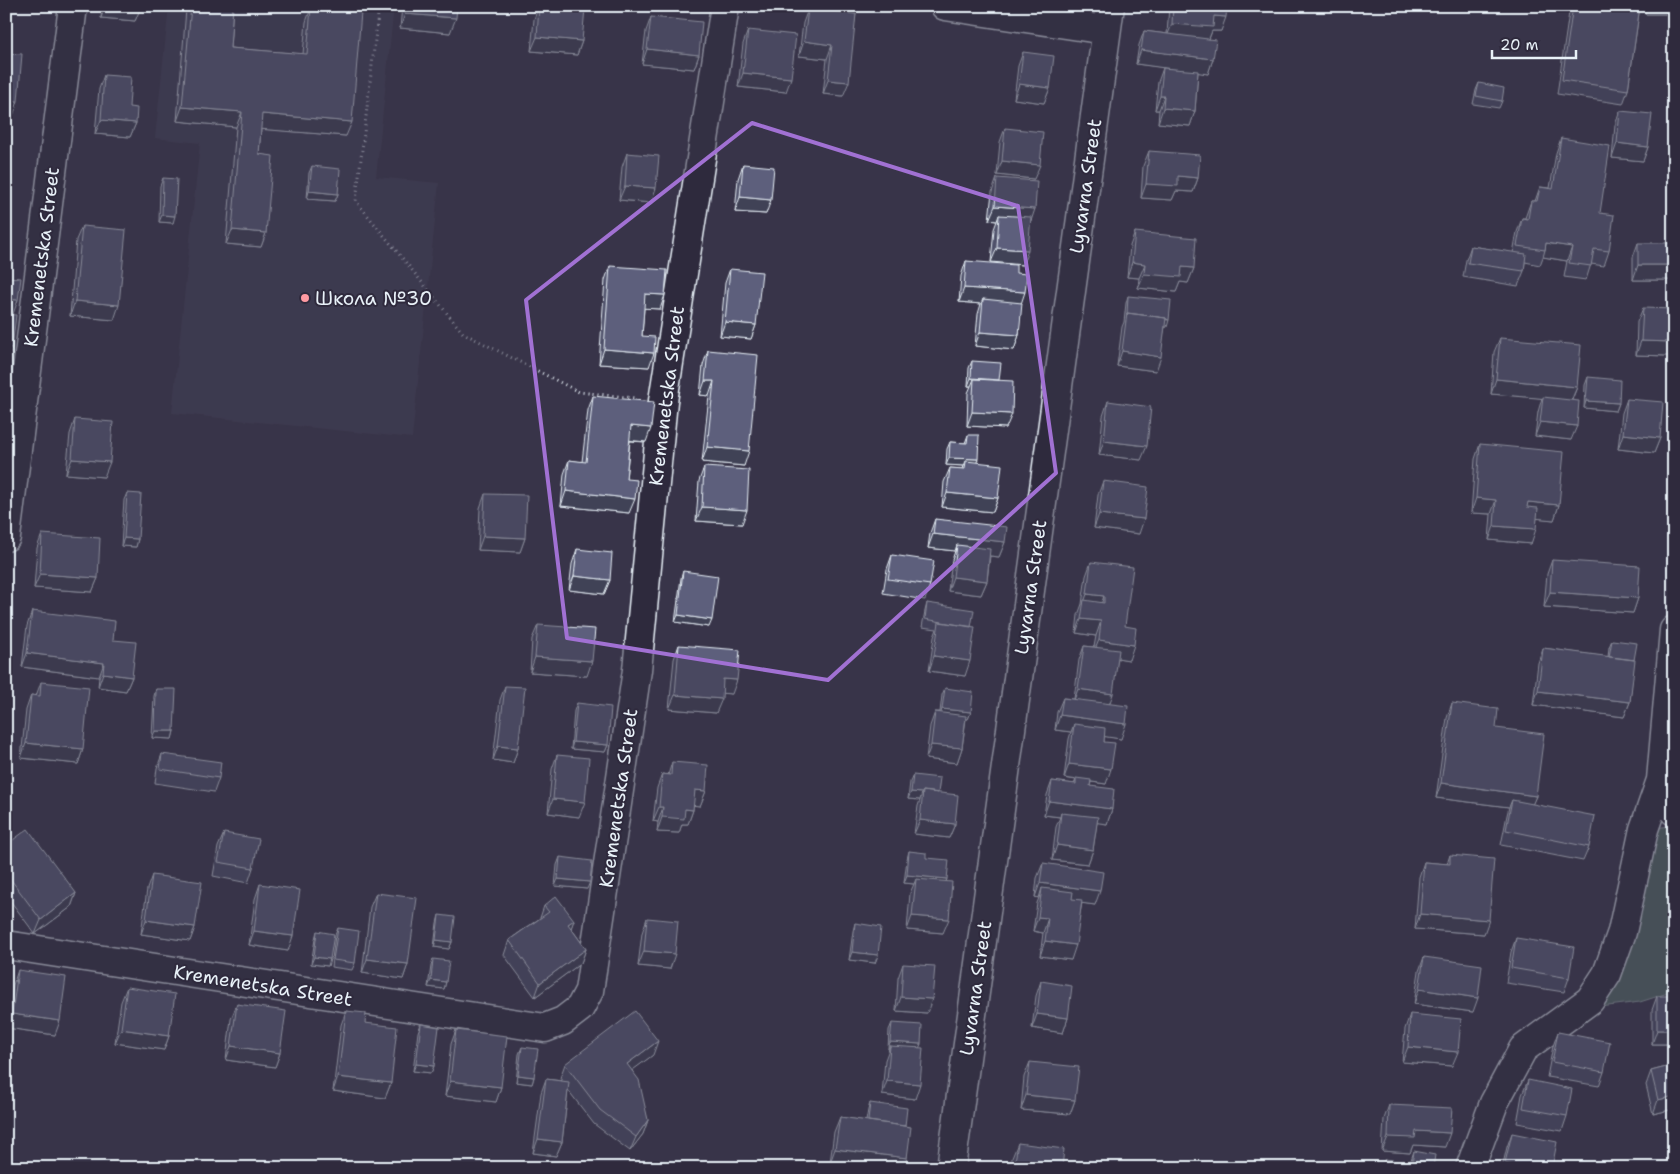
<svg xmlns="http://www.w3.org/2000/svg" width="1680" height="1174" font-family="'Shantell Sans',sans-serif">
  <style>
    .built { fill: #434158 }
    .green { fill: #596f69; stroke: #a0b0b0 }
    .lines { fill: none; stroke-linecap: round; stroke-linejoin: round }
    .minor-casing { stroke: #e8f1f8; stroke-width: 31 }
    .path { stroke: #e8f1f8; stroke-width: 3; stroke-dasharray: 1 4; stroke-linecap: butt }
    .minor { stroke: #2f2a3d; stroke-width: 28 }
    .wall { fill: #50516a; stroke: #e8f1f8 }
    .shaded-wall { fill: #414256; stroke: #e8f1f8 }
    .building { fill: #5d5e7b; stroke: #e8f1f8 }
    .marked { fill: none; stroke: #a171d3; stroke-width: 4; stroke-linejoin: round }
    .poi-dot { fill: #ff9aa2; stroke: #2f2a3d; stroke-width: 2 }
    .labels { text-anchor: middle; stroke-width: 4; stroke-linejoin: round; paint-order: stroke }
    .street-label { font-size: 19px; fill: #e8f1f8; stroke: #2f2a3d }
    .poi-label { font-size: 19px; fill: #e8f1f8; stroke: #2f2a3d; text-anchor: start }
  </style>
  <rect width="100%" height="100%" fill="#383449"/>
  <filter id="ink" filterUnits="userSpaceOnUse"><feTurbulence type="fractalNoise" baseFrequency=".02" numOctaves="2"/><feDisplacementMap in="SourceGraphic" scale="10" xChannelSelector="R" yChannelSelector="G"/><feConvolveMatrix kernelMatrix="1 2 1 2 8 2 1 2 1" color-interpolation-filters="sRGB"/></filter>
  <g filter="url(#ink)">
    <path class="built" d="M169 6H394L376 177 439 183 412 438 172 413 200 143 155 138Z"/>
    <path class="green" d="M1671 826 1674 842V991L1640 1002 1600 1007 1654 828Z"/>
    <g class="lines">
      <defs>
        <path id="minor" d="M945 6 1106 30
          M6 537 73 6
          M1674 630 1661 780 1674 811
          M6 945 545 1028 563 1021 580 1008 589 991 637 670 663 401 725 6
          M951 1168 1110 6
          M1470 1168 1494 1103 1523 1049 1590 1000 1607 974 1622 932 1644 829 1661 780"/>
      </defs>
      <use href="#minor" class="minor-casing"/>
      <path class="path" d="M379 6 356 201 463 333 579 392 635 398"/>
      <use href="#minor" class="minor"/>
    </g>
    <path class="wall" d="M102 6H141L135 21 101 18Z
      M188 6H233L230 48 303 54 306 22 311 8 346 136 261 129 259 154 266 233 261 247 226 244 236 127 177 121 186 9Z
      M402 6H457L450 33 400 28Z
      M539 6H561L582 41 577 55 531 51 534 19Z
      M1169 6H1227L1221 31H1212L1209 39 1213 59 1208 74 1198 72 1195 111 1190 126 1158 123 1159 110H1155L1158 82 1163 68H1168L1136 64 1139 45 1144 31 1167 34Z
      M1570 6H1640L1628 90 1623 104 1557 94Z
      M1645 6H1673L1671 14H1645Z
      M808 9 856 14 843 96 823 94 827 59 799 56 803 23Z
      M651 17 699 55 694 69 642 64 646 31Z
      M748 30 786 92 738 87 743 44Z
      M1023 52 1050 88 1044 103 1014 99 1018 66Z
      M104 75 129 107 136 123 130 137 95 134 99 89Z
      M1479 83 1502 101 1499 108 1473 104 1476 90Z
      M1620 111 1648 147 1643 161 1612 158 1615 125Z
      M1005 128 1034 179 997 175 1000 142Z
      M1561 138 1600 213 1609 251 1604 266 1591 264 1586 280 1564 277 1567 261 1543 257 1540 265 1525 262 1524 271 1518 286 1463 277 1466 260 1471 246 1513 253 1517 232 1522 218H1525L1531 201H1535L1540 187 1550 188 1556 153Z
      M1149 151 1198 178 1193 192 1176 191 1172 200 1141 198 1143 166Z
      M627 153 651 203 619 200 622 167Z
      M743 164 766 214 735 212 738 179Z
      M312 166 338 194 335 201 307 199 309 173Z
      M163 178 173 223 159 222 160 186Z
      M997 178 1023 265 991 262 994 229 997 221 989 220 992 192Z
      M82 226 114 320 70 316 76 240Z
      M1135 232 1194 268 1188 283 1180 282 1176 292 1138 288 1139 278 1127 277 1130 246Z
      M1638 243 1674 280H1633V257Z
      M966 261 1016 273 1021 303 1019 335 1014 350 975 346 978 314 981 304 959 302 961 276Z
      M610 266 660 309 644 308 642 336 649 367 599 364 605 280Z
      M730 269 756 325 751 339 720 336 725 283Z
      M1128 296 1167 327H1165L1156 371 1117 366 1122 327 1124 322 1126 303Z
      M1643 308 1673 342 1668 356 1636 355 1637 322Z
      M1500 338 1577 387 1572 400 1571 440 1535 436 1538 412 1542 398 1491 394 1494 352Z
      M708 350 744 466 702 462 709 396 700 395 703 365Z
      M972 361 999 380 1006 428 967 426 968 393 971 386H968L969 368Z
      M1588 377 1619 403 1616 411 1584 408 1585 385Z
      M593 396 646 442 630 441 626 479 629 513 561 506 564 474 569 460 582 462 588 410Z
      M1627 399 1660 438 1654 453 1618 449 1622 413Z
      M1108 401 1141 460 1099 455 1103 416Z
      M75 419 104 477 66 474 70 434Z
      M968 435 976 463 998 498 993 512 942 507 944 482 950 468 963 469 964 466 946 465 947 449 950 442 965 443Z
      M1480 444 1559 505 1554 520 1537 518 1531 544 1489 540 1491 514 1471 513 1475 459Z
      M704 467 742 524 696 521 699 481Z
      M1103 481 1139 534 1094 528 1098 495Z
      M127 493 138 539 136 547 121 546 124 500Z
      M485 494 525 538 520 552 478 550 480 508Z
      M935 519 1005 542 999 557 990 556 987 581 981 595 948 591 952 560 955 551 928 548 930 533Z
      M42 534 98 578 92 592 34 588 37 548Z
      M577 549 610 580 604 594 569 590 572 564Z
      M892 555 930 585 925 600 883 593 887 569Z
      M1552 560 1638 598 1633 613 1544 607 1547 574Z
      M1091 562 1125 626 1129 660 1118 658 1109 704 1121 739 1104 736V742L1106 784 1091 782 1090 786 1112 809 1107 824 1097 822 1093 850 1088 864 1052 860 1056 827 1060 817 1044 815 1047 795 1052 781 1074 784 1076 780 1064 778 1069 739 1071 732 1055 730 1057 712 1063 698 1074 699 1079 660 1084 646 1094 647 1096 636 1076 633 1078 615 1082 604 1086 576Z
      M683 571 709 627 675 622 681 578Z
      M927 603 971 627 965 676 929 671 934 637 937 629 922 627 925 611Z
      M32 611 113 640 132 677 126 691 98 687 99 677 22 667 27 626Z
      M538 625 587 676 530 672 532 639Z
      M1612 640 1634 660 1630 702 1624 717 1533 705 1538 663 1543 648 1608 657 1609 647Z
      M679 645 732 694 722 693 716 713 669 709 674 659Z
      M41 682 83 749 78 764 21 758 26 710 31 695 36 696Z
      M505 686 518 748 513 763 493 760 500 700Z
      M945 688 971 712 968 719H966L962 748 957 763 926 759 930 726 935 712H940L942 695Z
      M156 689 174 731 172 739 152 738 154 696Z
      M577 703 608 745 605 752 571 749 574 711Z
      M1452 703 1496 728 1536 796 1532 804 1589 847 1583 861 1501 845 1507 815 1509 807 1436 798 1447 718Z
      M162 754 219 778 214 792 155 783 157 768Z
      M557 755 579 817 548 813 552 769Z
      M672 762 706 791 700 806 693 805V810L688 824H682L679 833 657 832 658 822 653 821 657 788 662 774 668 775Z
      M913 775 938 793 955 824 949 838 914 834 918 806 920 800 908 799 910 782Z
      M224 833 253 868 248 883 213 876 218 847Z
      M6 845 76 893 71 907 35 934 6 895Z
      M909 851 926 858 947 879 946 881 943 933 907 930 910 893 914 884 904 883 907 859Z
      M1450 855 1484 934 1415 929 1419 877 1424 862 1447 864Z
      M560 857 587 889 555 886 557 865Z
      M1043 863 1095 905 1082 903 1071 960 1040 956 1043 933 1033 931 1037 903 1039 898 1035 897 1037 878Z
      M152 875 195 927 190 941 141 934 147 889Z
      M260 884 288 951 249 945 255 899Z
      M376 893 408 964 403 979 362 973 370 907Z
      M544 906 574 920 571 928 586 949 581 963 535 997 504 955 509 940 540 918Z
      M439 915 452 942 449 949 434 947 437 923Z
      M647 918 670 969 638 966 642 933Z
      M855 923 878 955 875 963 849 960 853 931Z
      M338 928 355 963 352 970 331 967 335 935Z
      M317 931 330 959 328 966 311 964 315 939Z
      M1516 938 1569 978 1564 992 1506 983 1511 952Z
      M1424 957 1473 1012 1414 1004 1419 971Z
      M433 959 446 982 444 989 428 987 431 966Z
      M903 964 927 1013 896 1011 898 978Z
      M18 970 55 1035 7 1028 13 985Z
      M1041 981 1068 1018 1063 1033 1032 1028 1036 996Z
      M127 987 169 1036 164 1050 115 1043 121 1002Z
      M1657 996 1674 1044H1652V1010Z
      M237 1004 280 1053 275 1067 226 1060 231 1019Z
      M346 1011 365 1023 391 1083 385 1098 333 1091 341 1025Z
      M1410 1014 1452 1066 1402 1062 1405 1029Z
      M892 1023 920 1048 915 1099 882 1095 885 1060 889 1049H888L889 1030Z
      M421 1024 434 1066 431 1073 413 1071 418 1032Z
      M456 1030 501 1087 496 1102 445 1096 451 1044Z
      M1558 1032 1604 1072 1599 1086 1547 1077 1553 1046Z
      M522 1047 534 1077 532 1084 516 1082 519 1054Z
      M653 1055 632 1070 648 1120 643 1134 630 1151 594 1124 568 1090 562 1142 556 1156 533 1153 541 1093 546 1079 562 1081 560 1078 565 1064Z
      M1030 1062 1075 1100 1070 1114 1021 1110 1024 1077Z
      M1674 1065V1109L1653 1114 1646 1085 1651 1071Z
      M1528 1080 1567 1116 1562 1131 1517 1123 1522 1095Z
      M870 1103 905 1126 907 1158 903 1168H865L830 1163 834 1132 840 1117 866 1121 868 1110Z
      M1389 1105 1445 1147 1413 1145 1410 1153 1382 1151 1384 1119Z
      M1512 1133 1552 1168H1502L1507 1147Z
      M1018 1143 1062 1168H1011L1012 1158Z
      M1414 1151 1433 1168H1381L1385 1159 1410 1163Z"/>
    <path class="shaded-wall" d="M105 6H132L141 7 135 21 101 18Z
      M1648 6H1673L1671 14H1645Z
      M405 14 456 18 450 33 400 28Z
      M1214 16 1226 17 1221 31H1212L1208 41 1166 39 1172 24Z
      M537 37 582 41 577 55 531 51Z
      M804 41 832 45 827 59 799 56Z
      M647 49 699 55 694 69 642 64Z
      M1141 50 1213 59 1208 74 1136 64Z
      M743 73 791 78 786 92 738 87Z
      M828 80 849 82 843 96 823 94Z
      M1019 84 1050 88 1044 103 1014 99Z
      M1160 96H1164L1159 110H1155Z
      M6 101H18L13 116 6 115Z
      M182 107 242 112 236 127 177 121Z
      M1163 108 1195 111 1190 126 1158 123Z
      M262 114 352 122 346 136 257 129Z
      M101 120 136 123 130 137 95 134Z
      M1617 143 1648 147 1643 161 1612 158Z
      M1002 161 1040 165 1034 179 997 175Z
      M1178 176 1198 178 1193 192 1176 191 1172 200 1141 198 1146 184Z
      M625 186 656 188 651 203 619 200Z
      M309 191 338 194 335 201 307 199Z
      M740 197 771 200 766 214 735 212Z
      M995 206 1035 209 1030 224 999 215 997 221 989 220Z
      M162 215 175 216 173 223 159 222Z
      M232 230 266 233 261 247 226 244Z
      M1546 243 1572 247 1567 261 1543 257 1545 250Z
      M997 248 1028 250 1023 265 991 262Z
      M1132 262 1145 264 1139 278 1127 277Z
      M1638 265H1674V280H1633Z
      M1182 267 1194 268 1188 283 1180 282 1176 292 1138 288 1144 274Z
      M964 288 1025 292 1020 307 983 299 981 304 959 302Z
      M645 294 665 295 660 309 639 308Z
      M6 299 18 300 13 314H6Z
      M75 301 119 305 114 320 70 316Z
      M1127 316 1169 320 1167 327 1126 323Z
      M725 322 756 325 751 339 720 336Z
      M980 332 1019 335 1014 350 975 346Z
      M1641 341 1673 342 1668 356 1636 355Z
      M6 347 12 348 7 362H6Z
      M604 349 654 353 649 367 599 364Z
      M1122 351 1161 357 1156 371 1117 366Z
      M971 378 974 379 971 386H968Z
      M1496 379 1577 387 1571 401 1491 394Z
      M705 381H714L709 396 700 395Z
      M1586 401 1619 403 1616 411 1584 408Z
      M972 412 1012 414 1006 428 967 426Z
      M1540 422 1577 426 1571 440 1535 436Z
      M631 426 651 428 646 442 626 440Z
      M1623 434 1660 438 1654 453 1618 449Z
      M1104 441 1147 446 1141 460 1099 455Z
      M707 447 749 451 744 466 702 462Z
      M949 458 978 459 975 467 966 461 964 466 946 465Z
      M72 459 110 462 104 477 66 474Z
      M566 491 635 499 629 513 561 506Z
      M947 493 998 498 993 512 942 507Z
      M1476 498 1496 500 1491 514 1471 513Z
      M1528 502 1559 505 1554 520 1522 517Z
      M702 507 747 510 742 524 696 521Z
      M1099 514 1144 519 1139 534 1094 528Z
      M1494 526 1536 529 1531 544 1489 540Z
      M933 534 1005 542 999 557 956 552 957 545 955 551 928 548Z
      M483 536 525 538 520 552 478 550Z
      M124 538 138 539 136 547 121 546Z
      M40 574 98 578 92 592 34 588Z
      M574 576 610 580 604 594 569 590Z
      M953 577 987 581 981 595 948 591Z
      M1550 592 1638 598 1633 613 1544 607Z
      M1087 594 1104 596 1099 610 1083 605Z
      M678 615 712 620 709 627 675 622Z
      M1081 619 1101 621 1096 636 1076 633Z
      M1099 640 1134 645 1129 660 1093 654Z
      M27 653 104 663 99 677 22 667Z
      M934 656 970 661 965 676 929 671Z
      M535 657 592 661 587 676 530 672Z
      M103 673 132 677 126 691 98 687Z
      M723 679 737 680 732 694 718 693Z
      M1078 689 1113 694 1108 708 1073 703Z
      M1538 691 1630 702 1624 717 1533 705Z
      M675 695 722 699 716 713 669 709Z
      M942 709 971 712 968 719 940 716Z
      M1060 715 1126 724 1121 739 1073 732 1074 724 1071 732 1055 730Z
      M155 731H174L172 739 152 738Z
      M573 742 608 745 605 752 571 749Z
      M26 743 83 749 78 764 21 758Z
      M931 745 962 748 957 763 926 759Z
      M498 746 518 748 513 763 493 760Z
      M1069 764 1111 769 1106 784 1064 778Z
      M1441 783 1536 796 1530 810 1512 800 1509 807 1436 798Z
      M695 790 706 791 700 806 689 805Z
      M911 792 922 793 920 800 908 799Z
      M553 799 585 802 579 817 548 813Z
      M1049 801 1112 809 1107 824 1061 818V813L1060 817 1044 815Z
      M659 807H663L658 822 653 821Z
      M685 809 693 810 688 824H682L679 833 657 832 662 817Z
      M920 820 955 824 949 838 914 834Z
      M1057 845 1093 850 1088 864 1052 860Z
      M907 875 947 879 944 886 916 879 914 884 904 883Z
      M558 879 590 882 587 889 555 886Z
      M1040 883 1100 891 1095 905 1041 898 1042 888 1039 898 1035 897Z
      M76 893 71 907 35 934 41 920Z
      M1420 914 1489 920 1484 934 1415 929Z
      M912 916 949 919 943 933 907 930Z
      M1038 917 1048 918 1043 933 1033 931Z
      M146 920 195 927 190 941 141 934Z
      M574 920 569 934 568 924Z
      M254 931 293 936 288 951 249 945Z
      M436 940 452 942 449 949 434 947Z
      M1045 941 1076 945 1071 960 1040 956Z
      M586 949 581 963 535 997 540 983Z
      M644 951 675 954 670 969 638 966Z
      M852 952 878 955 875 963 849 960Z
      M314 957 330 959 328 966 311 964Z
      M367 959 408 964 403 979 362 973Z
      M431 980 446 982 444 989 428 987Z
      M1419 989 1478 998 1473 1012 1414 1004Z
      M901 997 932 999 927 1013 896 1011Z
      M12 1014 60 1021 55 1035 7 1028Z
      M1037 1014 1068 1018 1063 1033 1032 1028Z
      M121 1029 169 1036 164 1050 115 1043Z
      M1657 1030H1674V1044H1652Z
      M658 1041 653 1055 622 1078 627 1064Z
      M890 1042 921 1044 918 1051 890 1046 889 1049H888Z
      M231 1046 280 1053 275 1067 226 1060Z
      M1408 1047 1458 1052 1452 1066 1402 1062Z
      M416 1064 434 1066 431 1073 413 1071Z
      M518 1075 534 1077 532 1084 516 1082Z
      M338 1077 391 1083 385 1098 333 1091Z
      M450 1081 501 1087 496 1102 445 1096Z
      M887 1081 920 1084 915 1099 882 1095Z
      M1026 1095 1075 1100 1070 1114 1021 1110Z
      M1674 1096V1109L1653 1114 1658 1100Z
      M648 1120 643 1134 630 1151 636 1137Z
      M1416 1131 1450 1133 1445 1147 1413 1145 1410 1153 1382 1151 1388 1137Z
      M538 1139 562 1142 556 1156 533 1153Z
      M835 1149 907 1158 903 1168H865L830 1163Z"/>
    <path class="building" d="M191 6H233L230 48 307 54 311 8 361 12 352 122 262 114 259 154 273 156 266 233 232 230 242 112 182 107Z
      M406 6H457L456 18 405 14Z
      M539 6H561L585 8 582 41 537 37Z
      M1173 6H1227L1226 17 1214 16 1213 27 1172 24Z
      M1573 6H1640L1628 90 1562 80Z
      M808 9 856 14 849 82 828 80 832 45 804 41Z
      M651 17 702 22 699 55 647 49Z
      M748 30 796 35 791 78 743 73Z
      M1144 31 1216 40 1213 59 1141 50Z
      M1023 52 1054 56 1050 88 1019 84Z
      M6 53 22 54 18 101H6Z
      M1163 68 1198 71 1195 111 1163 108 1164 96H1160Z
      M104 75 131 77 129 107 137 108 136 123 101 120Z
      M1479 83 1504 88 1502 101 1476 96Z
      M1620 111 1652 114 1648 147 1617 143Z
      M1005 128 1043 132 1040 165 1002 161Z
      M1561 138 1610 146 1600 213 1614 215 1609 251 1594 249 1591 266 1569 263 1572 247 1546 243 1545 250 1517 246 1522 218 1528 219 1531 201H1537L1540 187 1553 189Z
      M1149 151 1200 155 1198 178 1178 176V186L1146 184Z
      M627 153 659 156 656 188 625 186Z
      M743 164 774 167 771 200 740 197Z
      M312 166 340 169 338 194 309 191Z
      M163 178 177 179 175 216 162 215Z
      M997 178 1037 181 1035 209 995 206Z
      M999 215 1031 217 1028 250 997 248Z
      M82 226 126 230 119 305 75 301Z
      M1135 232 1196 238 1194 268 1182 267 1181 277 1144 274 1145 264 1132 262Z
      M1638 243H1674V265H1638Z
      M1471 246 1526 254 1524 271 1468 263Z
      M966 261 1016 265V273L1027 274 1025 292 964 288Z
      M610 266 667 270 665 295 645 294 642 336 655 337 654 353 604 349Z
      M730 269 762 272 756 325 725 322Z
      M6 277 21 278 18 300 6 299Z
      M1128 296 1171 300 1169 320 1166 319V318L1127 313V315Z
      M983 299 1022 303 1019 335 980 332Z
      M1643 308 1674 309 1673 342 1641 341Z
      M1127 313 1166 318 1161 357 1122 351Z
      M6 314 16 315 12 348 6 347Z
      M1500 338 1581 345 1577 387 1496 379Z
      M708 350 758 355 749 451 707 447 714 381H705Z
      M972 361 1001 363 999 380 971 378Z
      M1588 377 1620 380 1619 403 1586 401Z
      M974 379 1013 381 1012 414 972 412Z
      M593 396 654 402 651 428 631 426 626 479 637 480 635 499 566 491 569 460 586 462Z
      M1543 397 1579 401 1577 426 1540 422Z
      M1627 399 1663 402 1660 438 1623 434Z
      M1108 401 1151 407 1147 446 1104 441Z
      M75 419 113 422 110 462 72 459Z
      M968 435H979L978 459 949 458 950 442 967 443Z
      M1480 444 1564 452 1559 505 1528 502 1527 507 1538 508 1536 529 1494 526 1496 500 1476 498Z
      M966 461 1002 465 998 498 947 493 950 468 965 469Z
      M704 467 749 470 747 510 702 507Z
      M1103 481 1148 487 1144 519 1099 514Z
      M127 493 141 494 138 539 124 538Z
      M485 494 527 495 525 538 483 536Z
      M935 519 1007 527 1005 542 933 534Z
      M42 534 100 538 98 578 40 574Z
      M957 545 990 549 987 581 953 577Z
      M577 549 612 553 610 580 574 576Z
      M892 555 934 561 930 585 888 579Z
      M1552 560 1640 566 1638 598 1550 592Z
      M1091 562 1133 567 1125 626 1136 628 1134 645 1099 640 1101 621 1081 619 1084 600 1104 603V596L1087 594Z
      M683 571 718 576 712 620 678 615Z
      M927 603 974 610 971 627 925 619Z
      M32 611 115 621 113 640 136 642 132 677 103 673 104 663 27 653Z
      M939 622 975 627 970 661 934 656Z
      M538 625 595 629 592 661 535 657Z
      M1612 640 1637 643 1634 660 1609 657Z
      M679 645 740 650 737 680 723 679 722 699 675 695Z
      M1084 646 1119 650 1113 694 1078 689Z
      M1543 648 1635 660 1630 702 1538 691Z
      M41 682 89 687 83 749 26 743 31 695 40 696Z
      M505 686 525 687 518 748 498 746Z
      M945 688 973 692 971 712 942 709Z
      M156 689H176L174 731H155Z
      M1063 698 1128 706 1126 724 1060 715Z
      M577 703 611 707 608 745 573 742Z
      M1452 703 1498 709 1496 728 1544 734 1536 796 1441 783Z
      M935 712 966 716 962 748 931 745Z
      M1074 724 1105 728 1104 742 1115 743 1111 769 1069 764Z
      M162 754 221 762 219 778 160 769Z
      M557 755 589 758 585 802 553 799Z
      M672 762 708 765 706 791 695 790 693 810 685 809 684 819 662 817 663 807H659L662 774 671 775Z
      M913 775 940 778 938 793 923 791 922 793 911 792Z
      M1076 778 1091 780 1090 786 1114 789 1112 809 1049 801 1052 781 1076 784Z
      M923 791 958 795 955 824 920 820Z
      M1512 800 1595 816 1589 847 1506 830Z
      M1061 813 1098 817 1093 850 1057 845Z
      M28 829 76 893 41 920 6 873V845Z
      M224 833 259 839 253 868 218 862Z
      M909 851 926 853V858L949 860 947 879 907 875Z
      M1450 855 1494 859 1489 920 1420 914 1424 862 1450 864Z
      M560 857 592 861 590 882 558 879Z
      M1043 863 1103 872 1100 891 1040 883Z
      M152 875 202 882 195 927 146 920Z
      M916 879 952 882 949 919 912 916Z
      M260 884 300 890 293 936 254 931Z
      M1042 888 1073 892 1072 899 1082 900 1076 945 1045 941 1048 918 1038 917Z
      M376 893 417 898 408 964 367 959Z
      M556 896 574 920 568 924 586 949 540 983 509 940 549 912 544 906Z
      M439 915 455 917 452 942 436 940Z
      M647 918 678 921 675 954 644 951Z
      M855 923 881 927 878 955 852 952Z
      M338 928 359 931 355 963 333 960Z
      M317 931 334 934 330 959 314 957Z
      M1516 938 1574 947 1569 978 1511 968Z
      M1424 957 1482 965 1478 998 1419 989Z
      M433 959 449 961 446 982 431 980Z
      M903 964 935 966 932 999 901 997Z
      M18 970 66 977 60 1021 12 1014Z
      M1041 981 1072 986 1068 1018 1037 1014Z
      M127 987 175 994 169 1036 121 1029Z
      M1657 996H1674V1030H1657Z
      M237 1004 286 1011 280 1053 231 1046Z
      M346 1011 366 1013 365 1023 397 1027 391 1083 338 1077Z
      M635 1011 658 1041 627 1064 639 1080 648 1120 636 1137 600 1110 565 1064Z
      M1410 1014 1461 1019 1458 1052 1408 1047Z
      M892 1023 922 1025 921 1044 890 1042Z
      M421 1024 439 1027 434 1066 416 1064Z
      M456 1030 507 1036 501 1087 450 1081Z
      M1558 1032 1610 1042 1604 1072 1552 1062Z
      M890 1046 923 1048 920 1084 887 1081Z
      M522 1047 538 1049 534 1077 518 1075Z
      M1030 1062 1079 1067 1075 1100 1026 1095Z
      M1674 1065V1096L1658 1100 1651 1071Z
      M546 1079 569 1082 562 1142 538 1139Z
      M1528 1080 1572 1089 1567 1116 1523 1108Z
      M870 1103 907 1108 905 1126 868 1121Z
      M1389 1105 1452 1108 1450 1133 1416 1131 1415 1138 1388 1137Z
      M840 1117 911 1127 907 1158 835 1149Z
      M1512 1133 1557 1142 1552 1168H1526L1505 1163Z
      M1018 1143 1064 1149 1062 1168H1014Z
      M1414 1151 1435 1155 1433 1168H1383L1385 1159 1412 1164Z"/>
  </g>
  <path d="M0 0H1680V1174H0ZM752 123 1018 206 1056 473 828 680 567 638 526 300Z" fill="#383449" fill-opacity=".55" fill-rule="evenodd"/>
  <path class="marked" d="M752 123 1018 206 1056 473 828 680 567 638 526 300Z"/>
  <circle class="poi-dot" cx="305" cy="298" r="5"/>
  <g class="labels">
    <g class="street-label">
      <text transform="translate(1085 186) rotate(-82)" y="7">Lyvarna Street</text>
      <text transform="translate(41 257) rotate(-83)" y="7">Kremenetska Street</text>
      <text transform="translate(666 396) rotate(-83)" y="7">Kremenetska Street</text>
      <text transform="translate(1030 587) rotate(-82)" y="7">Lyvarna Street</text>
      <text transform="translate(618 798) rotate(-82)" y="7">Kremenetska Street</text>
      <text transform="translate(263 985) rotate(9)" y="7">Kremenetska Street</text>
      <text transform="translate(975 988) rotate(-82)" y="7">Lyvarna Street</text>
    </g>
    <g class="poi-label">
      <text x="315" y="305">Школа №30</text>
    </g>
  </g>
  <rect width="1680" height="1174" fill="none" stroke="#2f2a3d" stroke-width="25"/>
  <rect x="12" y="12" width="1655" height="1149" fill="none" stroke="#e8f1f8" stroke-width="2" filter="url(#ink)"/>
  <path d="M1492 50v8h84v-8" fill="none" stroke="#e8f1f8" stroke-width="2.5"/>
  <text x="1500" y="50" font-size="15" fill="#e8f1f8" stroke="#2f2a3d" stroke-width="4" paint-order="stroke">20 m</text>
</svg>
